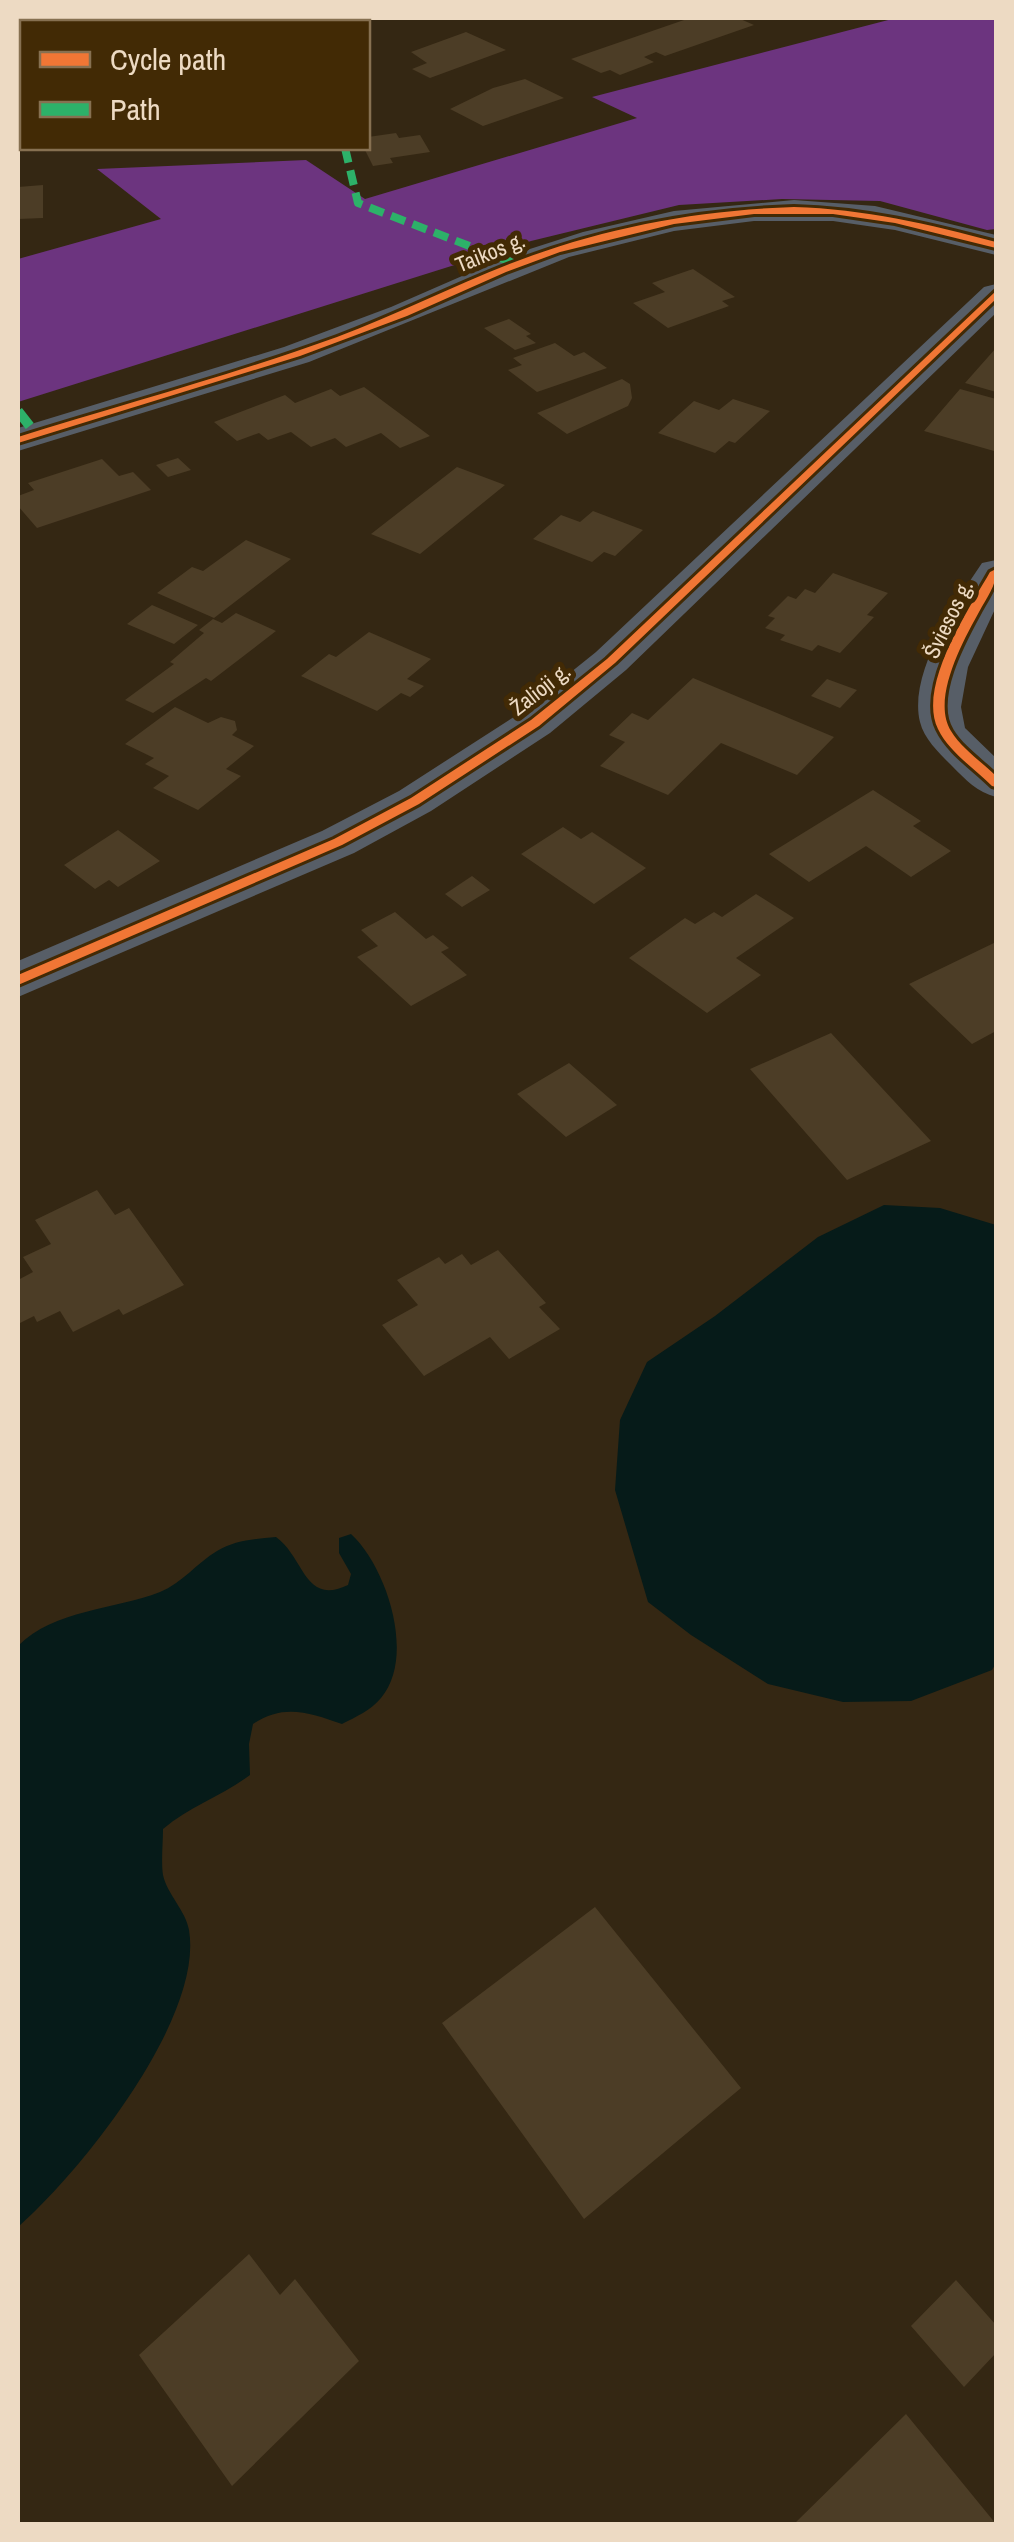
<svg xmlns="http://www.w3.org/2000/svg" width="1014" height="2542" font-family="'Archivo Narrow',sans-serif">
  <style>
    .green { fill: #6c347f }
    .water { fill: #061b19 }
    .building { fill: #4c3d26 }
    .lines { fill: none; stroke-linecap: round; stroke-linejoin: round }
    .street { fill: #575e67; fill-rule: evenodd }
    .quiet-far1 { stroke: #2db169; stroke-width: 8; stroke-dasharray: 15 8; stroke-linecap: butt }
    .quiet { stroke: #2db169; stroke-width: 10; stroke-dasharray: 19 10; stroke-linecap: butt }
    .cycleway-casing { stroke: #422a05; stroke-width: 6 }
    .cycleway { fill: #f07635; fill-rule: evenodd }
    .labels { text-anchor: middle; stroke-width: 10; stroke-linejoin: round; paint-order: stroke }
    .far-street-label { font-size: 22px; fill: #eddac3; stroke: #422a05 }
  </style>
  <rect width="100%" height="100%" fill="#342713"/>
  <path class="green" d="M896 18H996V229L987 230 880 201 782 199 679 205 531 241 18 402V259L161 219 97 169 306 160 365 199 637 118 592 97Z"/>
  <path class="water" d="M884 1205 940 1208 996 1225V1663L992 1670 911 1701 843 1702 768 1684 691 1635 648 1602 615 1490 620 1420 647 1362 715 1316 818 1237Z
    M351 1534C387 1567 416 1657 381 1698 371 1710 356 1717 342 1724 310 1713 284 1703 253 1724L249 1744 250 1775C222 1796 190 1806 163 1829 163 1843 161 1861 163 1875 167 1894 186 1911 189 1930 204 2018 81 2172 18 2227V1646C55 1609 114 1610 160 1592 182 1583 197 1563 217 1551 235 1540 256 1539 276 1537 305 1558 304 1606 348 1585L351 1574 339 1553V1538Z"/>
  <path class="building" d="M177 18H233V22H177Z
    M680 18H738L754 25 665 56 656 52 644 57 654 62 620 75 610 70 601 73 571 59 684 20Z
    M466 32 506 50 430 78 412 69 427 63 411 52Z
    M525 79 564 98 483 126 450 109 493 88Z
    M396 133 399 138 420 135 430 152 390 158 393 163 373 166 364 148H368V137Z
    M43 185V218L18 219V187Z
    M693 269 735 297 722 301 729 306 668 328 633 303 665 292 652 283Z
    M509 319 531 334 526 336 536 343 515 350 484 328Z
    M555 343 574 356 584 352 607 368 537 392 508 370 522 365 513 358Z
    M996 348V392L965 383Z
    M622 379 630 384 632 398 628 406 567 434 537 413Z
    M364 387 430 436 400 448 381 433 346 447 335 438 311 447 291 432 268 440 259 433 237 441 214 422 285 395 295 403 331 389 340 396Z
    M960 389 996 399 994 451 924 431Z
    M733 399 770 411 735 443 729 441 715 453 658 433 694 401 719 410Z
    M178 458 191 470 168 477 156 465Z
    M102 459 119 476 133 472 151 490 37 528 18 506V496L34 490 28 483Z
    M457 467 505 485 420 554 371 534Z
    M593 511 643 530 615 556 604 552 592 562 533 539 561 515 580 522Z
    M246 540 291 559 214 618 157 593 192 567 203 571Z
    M833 573 888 593 867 615 874 617 840 653 818 645 812 651 780 640 785 635 765 628 775 618 768 616 788 596 796 599 805 589 815 593Z
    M152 605 198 625 174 644 127 624Z
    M236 613 276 631 211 681 206 678 153 713 125 700 174 664 170 662 204 633 199 630 213 619 222 623Z
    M369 632 431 659 407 679 424 686 410 697 401 693 377 711 301 676 329 654 336 657Z
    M693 678 834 737 797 775 721 743 668 795 600 766 625 742 609 735 632 713 648 720Z
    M827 679 857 690 840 708 811 696Z
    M175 707 208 723 221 717 235 721 237 730 232 735 254 746 226 769 241 776 198 810 153 788 169 776 145 764 154 758 125 744Z
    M873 790 921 821 913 826 951 851 911 877 866 846 809 882 769 854Z
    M563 827 581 839 592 832 646 868 594 904 521 854Z
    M118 830 160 861 118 887 109 880 95 889 64 865Z
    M472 876 490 890 462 907 445 894Z
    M756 894 794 918 736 958 761 975 707 1013 629 958 685 918 695 924 714 912 722 917Z
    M395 912 426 939 433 935 449 948 441 952 467 975 411 1006 357 957 378 946 361 930Z
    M996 942V1031L972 1044 909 984Z
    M831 1033 931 1141 847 1180 750 1069Z
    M569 1063 617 1105 566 1137 517 1094Z
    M97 1190 115 1215 129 1208 184 1285 123 1315 119 1309 73 1332 60 1311 37 1322 34 1316 18 1324V1280L33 1272 23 1257 51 1244 35 1220Z
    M498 1250 546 1303 539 1307 560 1329 509 1359 490 1337 424 1376 382 1325 418 1305 397 1280 439 1257 445 1264 462 1254 471 1265Z
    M595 1907 741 2088 584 2219 442 2023Z
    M249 2254 280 2295 295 2279 359 2361 232 2486 139 2355Z
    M956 2280 996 2325V2353L964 2387 911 2326Z
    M906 2414 996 2524H794Z"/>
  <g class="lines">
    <path class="street" d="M306 18H334V22H306Z
      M794 200 875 206 996 235V255L895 230 833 221H754L674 231 569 257 309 362 18 451V428L284 347 391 307 508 256 583 232 674 211Z
      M996 284V313L626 670 550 733 431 811 354 853 18 997V961L322 831 399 791 520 713 596 652 984 287Z
      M996 560V607L968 667 961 707 965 728 996 758V797C977 792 966 780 952 766 940 754 924 739 920 722 908 675 956 601 982 563Z"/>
    <path class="quiet-far1" d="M345 148 358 203 516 264"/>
    <path class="quiet" d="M18 411 36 434"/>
    <defs>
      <path id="cycleway" d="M794 207C864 209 929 224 996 242V248L895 223 833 214H754L674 224 560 252 506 272 407 316 300 356 18 443V437C124 404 232 375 337 337 396 315 453 286 512 263 602 228 697 210 794 207Z
        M996 291V299L615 663 539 726 419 804 342 845 18 985V975L334 839 411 798 531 720 607 659Z
        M996 569C997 585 987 597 979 612 963 641 931 699 951 731 962 749 982 762 996 776V787L992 786C974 768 949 752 938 729 917 686 969 609 990 572Z"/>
    </defs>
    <use href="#cycleway" class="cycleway-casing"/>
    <use href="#cycleway" class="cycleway"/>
  </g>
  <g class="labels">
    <g class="far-street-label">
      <text transform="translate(490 252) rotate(-22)" y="8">Taikos g.</text>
      <text transform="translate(948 619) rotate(-64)" y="8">Šviesos g.</text>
      <text transform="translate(540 689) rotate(-38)" y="8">Žalioji g.</text>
    </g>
  </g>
  <rect width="1014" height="2542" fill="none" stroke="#eddac3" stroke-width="40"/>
  <rect x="20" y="20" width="350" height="130" fill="#422a05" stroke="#867051" stroke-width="2.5"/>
  <rect x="40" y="52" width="50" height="15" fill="#f07635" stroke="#867051" stroke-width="2.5"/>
  <text x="110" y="70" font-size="30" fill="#eddac3">Cycle path</text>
  <rect x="40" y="102" width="50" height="15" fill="#2db169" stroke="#867051" stroke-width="2.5"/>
  <text x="110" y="120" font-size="30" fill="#eddac3">Path</text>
</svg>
